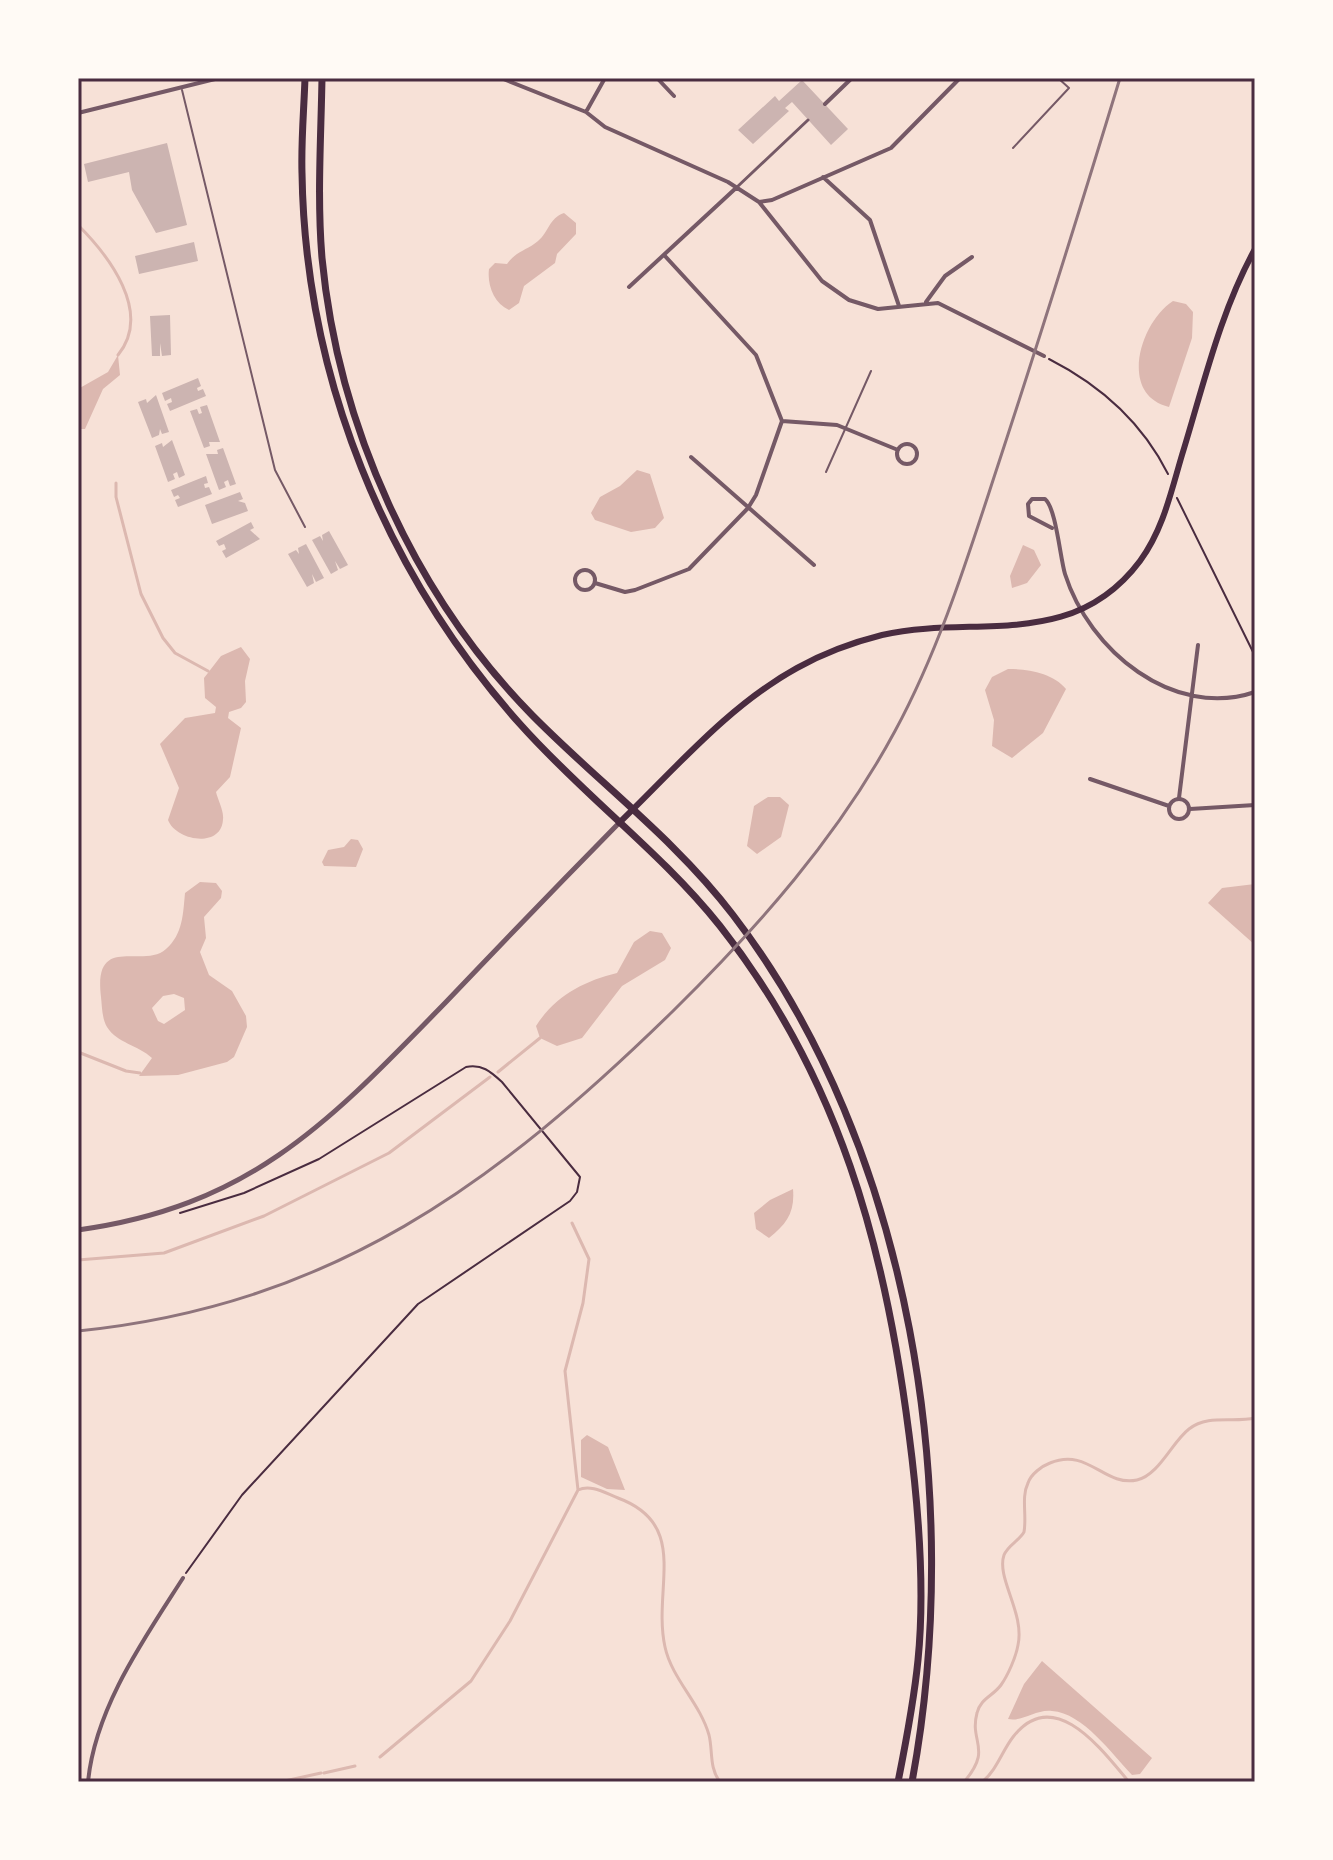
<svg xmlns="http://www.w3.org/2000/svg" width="1333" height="1860" font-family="Jost,sans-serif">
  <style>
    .water { fill: #dcb8b0; fill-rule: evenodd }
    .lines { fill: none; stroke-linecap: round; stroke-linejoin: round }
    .stream { stroke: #dcb8b0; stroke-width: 3 }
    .building { fill: #ccb4b1 }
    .path { stroke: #4a2c40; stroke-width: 2 }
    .service { stroke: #755966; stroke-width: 2 }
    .pedestrian { stroke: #755966; stroke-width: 3 }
    .minor { stroke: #755966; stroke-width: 4 }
    .tertiary { stroke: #755966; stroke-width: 5 }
    .secondary { stroke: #4a2c40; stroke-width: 6 }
    .primary { stroke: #4a2c40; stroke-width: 7 }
    .rail { stroke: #8f747c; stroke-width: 3 }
    .neatline { fill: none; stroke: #4a2c40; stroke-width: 3 }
  </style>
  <rect width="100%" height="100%" fill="#f7e1d7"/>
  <path class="water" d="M564 213 576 223V234L557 254 555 263 524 286 519 303 509 310C494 303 487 285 489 269L495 263 507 264C516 251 526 251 538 241 549 232 549 218 564 213Z
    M1173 301 1186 304 1193 312 1192 338 1169 407C1118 395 1140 322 1173 301Z
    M118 355 120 375 103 389 85 429H78V389L108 372Z
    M637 470 650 474 664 518 655 528 631 532 595 520 591 513 600 497 620 486Z
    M1023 545 1034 550 1041 565 1027 583 1012 588 1010 576Z
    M241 647 250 659 245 681 246 702 241 708 229 712 228 718 241 728 230 777 216 792C218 800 224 811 223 819 222 849 176 841 168 820L179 788 160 744 185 718 215 713 216 707 205 698 204 678 221 656Z
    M1008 669C1028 669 1053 673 1066 689L1043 733 1012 758 992 746 994 720 985 690 992 677Z
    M768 797H780L789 805 781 837 757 854 747 846 754 806Z
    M351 839 358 840 363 849 356 867 324 866 322 862 328 850 344 847Z
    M200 882 216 883 222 891 221 898 204 917 206 938 200 952 209 975 232 991 246 1016 247 1027 234 1057 227 1062 178 1075 139 1076 152 1058C138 1045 117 1043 107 1027 102 1019 102 1006 101 997 93 932 143 970 166 949 183 934 183 914 185 893ZM174 994 184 998 185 1010 164 1024 158 1021 152 1008 163 996Z
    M1255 884V945L1208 903 1222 888Z
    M650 931 662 933 671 948 665 960 622 986 582 1038 557 1046 540 1038 536 1026C555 996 584 981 617 973L634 942Z
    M793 1189C795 1212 787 1224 769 1238L756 1229 754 1213 770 1200Z
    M587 1435 608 1447 625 1490 607 1489 581 1477V1440Z
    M1042 1661 1152 1758 1140 1774 1132 1775C1112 1754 1083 1713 1052 1711 1036 1709 1023 1722 1008 1719L1024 1684Z"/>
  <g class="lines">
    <path class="stream" d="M78 225C108 255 153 312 118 355
      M116 483V497L141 594 163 638 175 653 208 671
      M78 1052 126 1071 140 1073
      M498 1072 540 1038
      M78 1260 164 1253 264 1216 389 1153 490 1077
      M578 1490C591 1484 605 1493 618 1498 691 1525 652 1588 665 1647 672 1679 700 1703 709 1735 713 1751 709 1768 720 1782
      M380 1757 471 1681 510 1621 578 1490 565 1371 583 1303 589 1259 572 1223
      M324 1773 355 1766
      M280 1782 321 1773
      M964 1782C993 1748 969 1743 977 1713 980 1699 993 1696 1001 1685 1008 1675 1016 1657 1018 1645 1025 1613 996 1578 1004 1555 1008 1545 1019 1541 1024 1532 1027 1516 1021 1497 1028 1483 1031 1474 1042 1466 1050 1463 1088 1447 1104 1487 1137 1480 1159 1475 1172 1442 1189 1429 1208 1414 1233 1423 1255 1418
      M982 1782C997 1770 1002 1751 1013 1737 1054 1684 1102 1750 1129 1782"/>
  </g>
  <path class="building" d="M802 80 848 129 831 145 792 102 785 108 789 111 753 144 738 130 775 96 779 101Z
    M167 143 187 225 156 233 132 190 129 172 88 182 84 164Z
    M194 242 198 261 139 274 135 256Z
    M170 315 171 355 162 356 160 343V356H152L150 316Z
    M198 378 201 386 197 388 198 391 203 389 206 396 170 411 167 404 172 402 171 398 165 401 162 393Z
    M156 395 169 432 162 434 160 429 159 435 152 438 138 402 146 399 147 403Z
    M207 405 220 442H209L210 446 204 448 190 411 197 409 199 414 202 413 200 407Z
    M172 440 185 475 179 478 177 472 173 474 175 479 168 482 155 446 162 443 163 447Z
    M223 448 236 484 230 486 228 480 224 482 226 487 219 490 206 454H218L217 450Z
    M206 476 208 483 204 484 205 488 209 487 212 494 178 507 175 500 180 498 178 495 174 497 171 490Z
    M240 492 243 499 238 501 245 503 248 511 212 524 205 505Z
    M251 522 254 528 250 530 260 539 226 558 222 551 226 549 224 544 219 546 216 541Z
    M329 531 348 565 340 569 335 561 338 570 331 574 312 540 320 536 323 541 322 535Z
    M306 544 324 578 316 582 312 574 314 583 307 587 288 554 296 550 299 554 298 548Z"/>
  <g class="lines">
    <path class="path" d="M1049 359C1100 385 1142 422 1168 474
      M1177 498 1255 656
      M180 1213 244 1193 319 1159 466 1067C482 1064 490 1071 502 1082L580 1177 577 1192 570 1201 418 1304 242 1495 186 1573"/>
    <path class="service" d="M182 90 275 470 305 527
      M1013 148 1069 88 1058 78
      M826 472 871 371"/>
    <path class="pedestrian" d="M736 188 808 120"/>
    <path class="minor" d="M501 78 586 112 605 127 728 182 759 202 822 281 849 300 878 309 938 303 1044 356
      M657 78 674 96
      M825 104 852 78
      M586 112 605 78
      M78 113 219 78
      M823 177 870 220 899 306
      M759 202 772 200 891 148 960 78
      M629 287 736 188
      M926 302 945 276 972 257
      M782 421 837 425 898 450
      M897 454a10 10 0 1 1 20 0a10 10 0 1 1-20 0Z
      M691 457 814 565
      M1052 528 1029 516 1028 504 1032 499H1045C1056 508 1060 557 1065 574 1089 650 1173 720 1255 692
      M575 580a10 10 0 1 1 20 0a10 10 0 1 1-20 0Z
      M595 583 625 592 635 590 689 569 748 508 756 495 782 421 756 355 664 255
      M1090 779 1169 806
      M1179 798 1198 645
      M1169 809a10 10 0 1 1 20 0a10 10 0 1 1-20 0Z
      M1190 809 1255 805
      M88 1782C95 1708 144 1639 183 1578"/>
    <path class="tertiary" d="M78 1230C252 1206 330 1121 446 1002 503 942 561 882 619 823"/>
    <path class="secondary" d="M619 823C675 769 728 706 797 668 822 654 854 642 882 635 975 614 1072 652 1140 561 1163 530 1171 492 1182 455 1203 387 1220 312 1255 249"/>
    <path class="primary" d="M305 78C304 109 301 141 302 173 305 376 385 573 520 724 583 795 661 852 720 926 839 1077 885 1246 909 1434 918 1503 925 1591 918 1660 914 1701 906 1742 898 1782
      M322 78C321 138 317 198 322 258 338 425 414 595 532 715 598 782 676 840 733 915 912 1148 965 1498 912 1782"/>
    <path class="rail" d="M78 1331C332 1305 496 1184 673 1011 758 927 838 837 895 731 941 646 969 553 999 462 1041 334 1081 206 1120 78"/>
  </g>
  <rect width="1333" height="1860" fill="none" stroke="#fffaf5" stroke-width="160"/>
  <rect x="80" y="80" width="1173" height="1700" class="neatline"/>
</svg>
